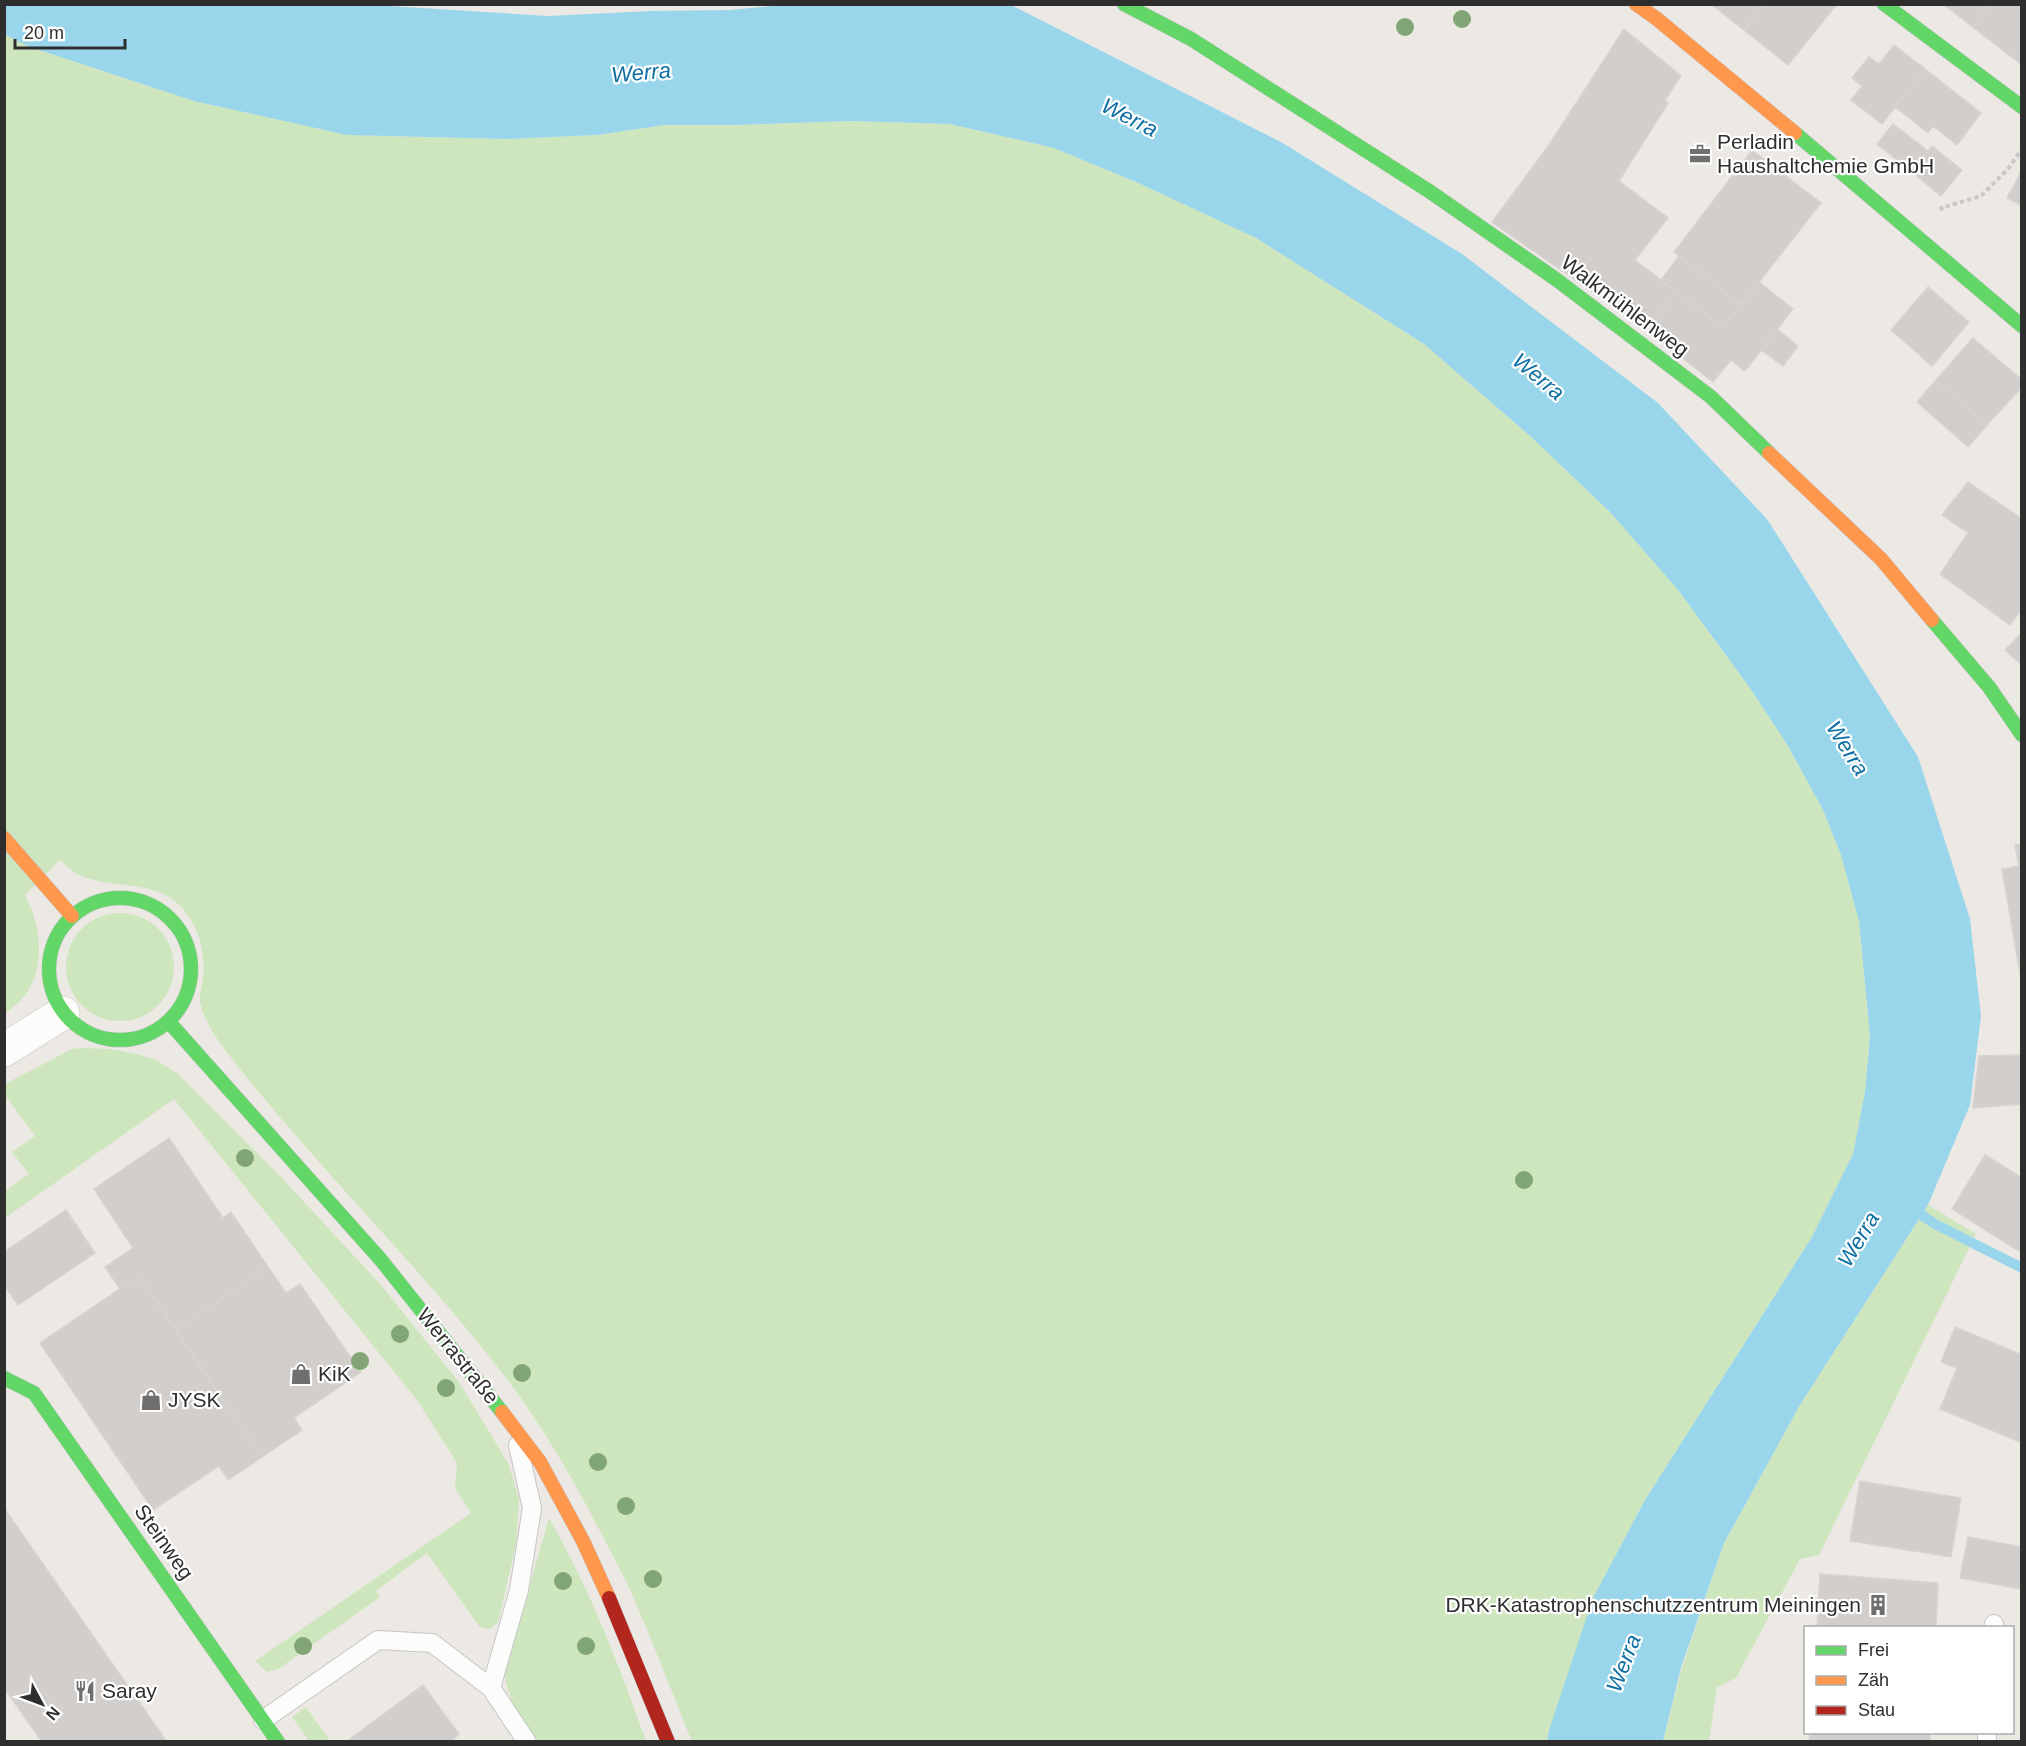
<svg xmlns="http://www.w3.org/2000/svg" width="2026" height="1746" font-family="Arial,sans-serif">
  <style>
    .green { fill: #cee6be }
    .water { fill: #99d6ec }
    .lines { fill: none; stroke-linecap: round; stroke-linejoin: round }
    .stream { stroke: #99d6ec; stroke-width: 10 }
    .building { fill: #d1cecb; stroke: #d7d4d0; stroke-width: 1.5 }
    .lane-casing { stroke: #c5c4c5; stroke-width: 20 }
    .street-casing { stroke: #c5c4c5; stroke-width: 34 }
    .fast-casing { stroke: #c5c4c5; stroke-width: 15 }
    .slow-casing { stroke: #c5c4c5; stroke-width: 15 }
    .jam-casing { stroke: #c5c4c5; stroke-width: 15 }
    .path { stroke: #c9c9c8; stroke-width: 4; stroke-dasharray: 4.5 3; stroke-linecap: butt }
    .lane { stroke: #fcfcfb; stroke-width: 18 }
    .street { stroke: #fcfcfb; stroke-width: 33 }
    .fast { stroke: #63d668; stroke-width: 14 }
    .slow { stroke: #ff974d; stroke-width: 14 }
    .jam { stroke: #b3261e; stroke-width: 14 }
    .tree { fill: #82a575 }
    .labels { text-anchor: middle; stroke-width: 4.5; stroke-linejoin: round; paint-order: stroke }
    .poi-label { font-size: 21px; fill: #2e2e2e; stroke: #fff; text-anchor: start }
    .street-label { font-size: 21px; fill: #2e2e2e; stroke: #fff }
    .water-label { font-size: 22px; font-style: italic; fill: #0d6fa3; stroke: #fff }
  </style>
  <rect width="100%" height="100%" fill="#ece8e4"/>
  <path class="green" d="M5 35 30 47 194 101 347 135 507 139 597 135 665 125H736L851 121 950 124 1054 148 1136 182 1256 238 1424 344 1529 435 1610 512 1679 591 1750 688 1788 746 1823 810 1841 855 1859 921 1870 1036 1865 1092 1853 1154 1812 1237 1645 1500 1593 1598 1549 1730 1547 1741 692 1742C672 1692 653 1643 632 1594 624 1575 613 1557 604 1539 573 1478 539 1419 496 1365 412 1258 313 1163 229 1055 219 1042 205 1023 201 1006 198 997 202 987 203 978 206 954 199 927 183 909 156 877 111 891 77 874 71 871 65 864 60 860L25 895C40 923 46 961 28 991 22 1000 13 1007 5 1014Z
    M66 967a54 54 0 1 1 108 0a54 54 0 1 1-108 0Z
    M81 1048 111 1049 137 1054 156 1060 177 1073 281 1177 380 1284 459 1382 508 1463 519 1499 516 1545 498 1622 491 1628 486 1629 479 1626 427 1553 376 1591 380 1597 277 1670 267 1672 255 1661 471 1513 455 1488 457 1463 417 1400 174 1099 5 1218V1191L29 1174 12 1152 35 1136 5 1095V1084L72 1049Z
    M1928 1205 1976 1234 1819 1555 1800 1559 1736 1678 1717 1687 1709 1741 1663 1742 1681 1671 1724 1543 1800 1405Z
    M549 1518C590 1589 619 1665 646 1741H536L512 1702 504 1675Z
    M306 1707 330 1741H309L292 1717Z"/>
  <path class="water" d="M5 4H357L548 16 651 11 730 10 794 4H999L1013 6 1281 142 1462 254 1658 403 1767 519 1918 757 1970 919 1981 1016 1970 1105 1928 1205 1800 1405 1724 1543 1681 1668 1663 1741H1547L1549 1730 1593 1598 1645 1500 1812 1237 1853 1154 1865 1092 1870 1036 1859 921 1841 855 1823 810 1788 746 1750 688 1679 591 1610 512 1529 435 1424 344 1256 238 1136 182 1054 148 950 124 851 121 736 125H665L597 135 507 139 347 135 194 101 30 47 5 35Z"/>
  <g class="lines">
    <path class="stream" d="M1911 1208 1935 1224 2022 1268"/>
  </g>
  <path class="building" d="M1711 4H1764L1744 30Z
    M1764 4H1837L1788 65 1744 30Z
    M1943 4H1990L1973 27Z
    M1990 4H2022V65L1973 27Z
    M1624 29 1681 76 1665 100 1668 103 1619 181 1668 218 1635 260 1677 292 1647 330 1492 222 1549 145Z
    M1894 45 1925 69 1882 124 1851 100 1862 86 1852 78 1869 57 1879 64Z
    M1925 69 1981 113 1957 145 1933 126 1928 133 1895 107Z
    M1893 124 1928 151 1912 172 1877 144Z
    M1932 146 1962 170 1941 196 1912 172Z
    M1752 150 1821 203 1741 305 1674 252Z
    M2022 170V206L2007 198Z
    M1679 256 1741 305 1723 328 1661 280Z
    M1759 282 1793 309 1745 371 1731 360 1713 382 1647 330 1677 292 1723 328Z
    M1928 287 1969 322 1932 366 1891 330Z
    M1777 329 1798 346 1783 366 1761 350Z
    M1973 338 2022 380V387L1987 425 1936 380Z
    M1936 380 1987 425 1968 447 1917 402Z
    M1968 482 2022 519V609L2010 625 1940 574 1968 533 1942 515Z
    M2022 633V665L2005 650Z
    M2022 844V985L2002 869 2019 866 2015 845Z
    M2022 1055V1104L1973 1108 1979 1056Z
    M169 1138 223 1218 231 1212 268 1267 176 1330 139 1276 120 1289 105 1267 133 1248 94 1189Z
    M1985 1155 2022 1178V1253L1952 1209Z
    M66 1210 95 1253 18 1305 4 1285V1252Z
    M268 1267 286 1293 300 1284 361 1372 294 1418 302 1430 262 1457 176 1330Z
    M139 1276 262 1457 228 1480 219 1466 153 1510 40 1343Z
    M1955 1327 2022 1355V1443L1940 1409 1957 1368 1941 1362Z
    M1860 1481 1961 1498 1951 1557 1850 1541Z
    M4 1508 167 1742H42L4 1688Z
    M1968 1537 2022 1547V1589L1960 1578Z
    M1820 1574 1938 1583 1936 1628H1817Z
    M423 1685 459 1734 456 1737 450 1742H346Z
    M1810 1732H1930V1742H1809Z"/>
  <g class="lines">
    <defs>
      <path id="lane" d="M1993 1628 1994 1624
        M491 1688 519 1590 532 1508 518 1445
        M263 1720 378 1640 432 1643 491 1688 527 1742
        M1987 1742V1732"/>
      <path id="street" d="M4 1050 63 1013"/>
      <path id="fast" d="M1124 4 1191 39 1429 191 1557 280 1711 397 1769 453
        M1884 4 2022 107
        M1795 133 2022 326
        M1932 620 1989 687 2022 735
        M49 969a71 71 0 1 1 142 0a71 71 0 1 1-142 0Z
        M168 1021 381 1260 502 1412
        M4 1378 34 1393 278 1742"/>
      <path id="slow" d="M1636 4 1657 19 1795 133
        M1769 453 1881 559 1932 620
        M4 838 72 916
        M502 1412 540 1462 583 1541 609 1598"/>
      <path id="jam" d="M609 1598 668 1742"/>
    </defs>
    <use href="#lane" class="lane-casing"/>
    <use href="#street" class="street-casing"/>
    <use href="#fast" class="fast-casing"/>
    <use href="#slow" class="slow-casing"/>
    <use href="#jam" class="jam-casing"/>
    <path class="path" d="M1943 210 1941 208 1981 196 2008 169 2022 149"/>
    <use href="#lane" class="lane"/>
    <use href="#street" class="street"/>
    <use href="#fast" class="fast"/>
    <use href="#slow" class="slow"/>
    <use href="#jam" class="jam"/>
  </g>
  <g class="tree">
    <circle cx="1462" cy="19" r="9"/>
    <circle cx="1405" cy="27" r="9"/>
    <circle cx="245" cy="1158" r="9"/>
    <circle cx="1524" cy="1180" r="9"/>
    <circle cx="400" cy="1334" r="9"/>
    <circle cx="360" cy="1361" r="9"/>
    <circle cx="522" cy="1373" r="9"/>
    <circle cx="446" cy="1388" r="9"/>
    <circle cx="598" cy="1462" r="9"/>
    <circle cx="626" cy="1506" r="9"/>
    <circle cx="653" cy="1579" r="9"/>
    <circle cx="563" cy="1581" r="9"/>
    <circle cx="303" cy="1646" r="9"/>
    <circle cx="586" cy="1646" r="9"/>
  </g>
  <defs>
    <symbol id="office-bare" viewBox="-9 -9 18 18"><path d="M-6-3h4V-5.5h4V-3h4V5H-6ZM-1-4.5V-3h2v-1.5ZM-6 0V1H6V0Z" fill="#706f6e" stroke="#fff" stroke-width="2.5" paint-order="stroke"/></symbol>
    <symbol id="shop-bare" viewBox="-9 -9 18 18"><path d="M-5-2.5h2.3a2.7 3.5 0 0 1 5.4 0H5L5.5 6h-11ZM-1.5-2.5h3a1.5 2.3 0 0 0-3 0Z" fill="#706f6e" stroke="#fff" stroke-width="2.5" paint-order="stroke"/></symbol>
    <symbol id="building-bare" viewBox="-9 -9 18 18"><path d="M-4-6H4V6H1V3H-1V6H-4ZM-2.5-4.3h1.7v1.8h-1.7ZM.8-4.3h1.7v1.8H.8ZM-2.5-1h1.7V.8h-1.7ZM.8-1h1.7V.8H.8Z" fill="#706f6e" stroke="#fff" stroke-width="2.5" paint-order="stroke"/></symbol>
    <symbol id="restaurant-bare" viewBox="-9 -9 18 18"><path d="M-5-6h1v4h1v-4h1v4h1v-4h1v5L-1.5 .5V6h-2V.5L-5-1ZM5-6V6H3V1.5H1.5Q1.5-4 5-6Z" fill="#706f6e" stroke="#fff" stroke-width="2.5" paint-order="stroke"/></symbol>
  </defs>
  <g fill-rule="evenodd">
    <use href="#office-bare" x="1685" y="139" width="30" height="30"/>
    <use href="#shop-bare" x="286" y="1359" width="30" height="30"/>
    <use href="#shop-bare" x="136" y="1385" width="30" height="30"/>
    <use href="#building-bare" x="1863" y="1590" width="30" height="30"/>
    <use href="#restaurant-bare" x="70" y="1676" width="30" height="30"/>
  </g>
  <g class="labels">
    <g class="poi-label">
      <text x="1717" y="149">Perladin<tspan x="1717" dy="24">Haushaltchemie GmbH</tspan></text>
      <text x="318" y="1381">KiK</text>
      <text x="168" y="1407">JYSK</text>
      <text x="1861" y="1612" text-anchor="end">DRK-Katastrophenschutzzentrum Meiningen</text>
      <text x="102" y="1698">Saray</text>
    </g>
    <g class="street-label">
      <text transform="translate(1625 306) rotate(37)" y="7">Walkmühlenweg</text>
      <text transform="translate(458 1356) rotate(51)" y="7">Werrastraße</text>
      <text transform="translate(164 1542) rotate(55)" y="7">Steinweg</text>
    </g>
    <g class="water-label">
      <text transform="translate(641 72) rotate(-5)" y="8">Werra</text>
      <text transform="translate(1130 117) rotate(27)" y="8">Werra</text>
      <text transform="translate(1539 376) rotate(40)" y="8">Werra</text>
      <text transform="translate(1848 748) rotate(58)" y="8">Werra</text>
      <text transform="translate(1858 1239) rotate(-59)" y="8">Werra</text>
      <text transform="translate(1623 1663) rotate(-69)" y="8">Werra</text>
    </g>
  </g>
  <rect width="2026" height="1746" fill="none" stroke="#2e2e2e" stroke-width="12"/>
  <rect x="1804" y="1626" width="210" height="108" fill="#ffffff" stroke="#ababab" stroke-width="1.5"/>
  <rect x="1816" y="1646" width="30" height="9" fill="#63d668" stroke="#ababab" stroke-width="1.5"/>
  <text x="1858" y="1656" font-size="18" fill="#2e2e2e">Frei</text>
  <rect x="1816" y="1676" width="30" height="9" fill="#ff974d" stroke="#ababab" stroke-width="1.5"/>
  <text x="1858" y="1686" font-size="18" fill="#2e2e2e">Zäh</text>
  <rect x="1816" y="1706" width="30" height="9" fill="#b3261e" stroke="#ababab" stroke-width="1.5"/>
  <text x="1858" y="1716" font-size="18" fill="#2e2e2e">Stau</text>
  <g transform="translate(42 1704) rotate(131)" stroke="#ffffff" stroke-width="4.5" paint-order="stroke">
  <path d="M0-4.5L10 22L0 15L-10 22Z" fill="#2e2e2e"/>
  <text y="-9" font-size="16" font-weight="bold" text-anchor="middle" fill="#2e2e2e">N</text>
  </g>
  <path d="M15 39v9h110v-9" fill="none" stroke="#2e2e2e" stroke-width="3"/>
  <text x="24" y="39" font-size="18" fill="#2e2e2e" stroke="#ffffff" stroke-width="4.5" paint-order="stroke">20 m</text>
</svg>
